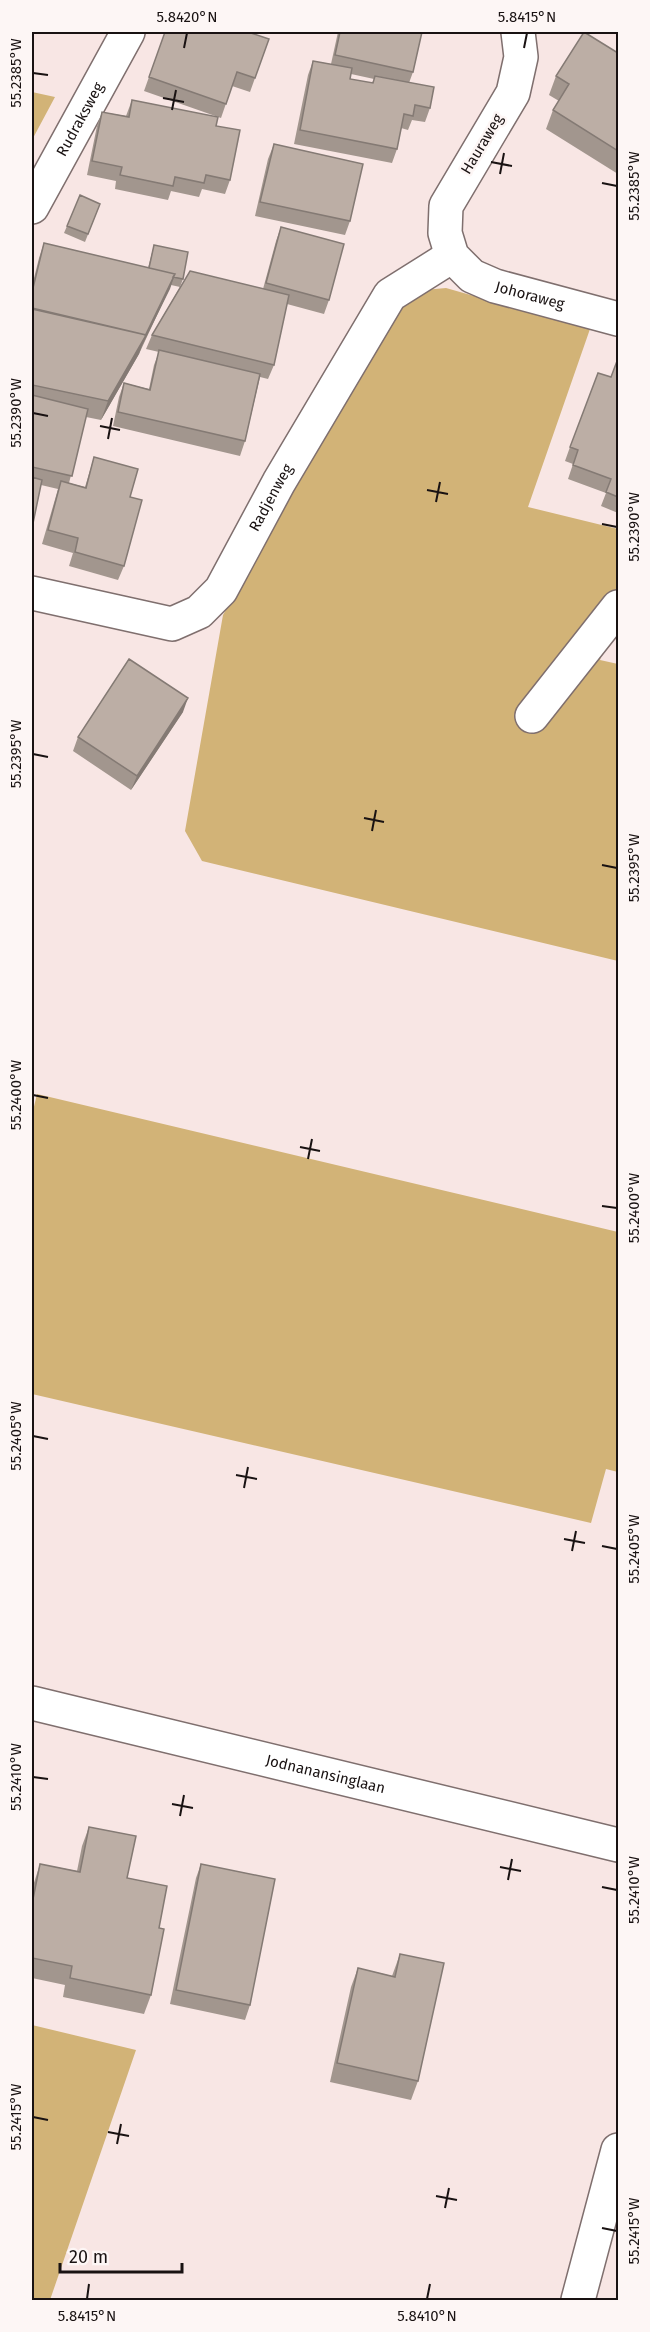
<svg xmlns="http://www.w3.org/2000/svg" width="650" height="2332" font-family="'Fira Sans',sans-serif">
  <style>
    .green { fill: #d2b377 }
    .lines { fill: none; stroke-linecap: round; stroke-linejoin: round }
    .minor-casing { stroke: #7f6f6e; stroke-width: 36 }
    .minor { stroke: #fff; stroke-width: 33 }
    .wall { fill: #a2968e; fill-rule: evenodd }
    .shaded-wall { fill: #847a74 }
    .building { fill: #bcaea5; stroke: #847a74; stroke-width: 1.5 }
    .ticks { fill: none; stroke: #191212; stroke-width: 2 }
    .labels { text-anchor: middle; stroke-width: 5; stroke-linejoin: round; paint-order: stroke }
    .street-label { font-size: 15px; fill: #191212; stroke: #fdf6f5 }
    .neatline { fill: none; stroke: #191212; stroke-width: 2 }
    .ticks-label { font-size: 15px; text-anchor: middle; fill: #191212 }
  </style>
  <rect width="100%" height="100%" fill="#f8e6e4"/>
  <path class="green" d="M32 92 55 97 32 140Z
    M446 288 590 329 528 507 618 529V603L600 660 618 664V961L202 861 185 831 223 615 399 300 424 290Z
    M37 1094 618 1232V1472L606 1469 591 1523 32 1394V1115Z
    M32 2025 136 2050 50 2300H32Z"/>
  <g class="lines">
    <defs>
      <g id="minor">
        <path id="s1" d="M518 32 521 57 513 93 446 206 445 233 452 256 472 276 495 286 618 319"/>
        <path id="s2" d="M32 207 128 32"/>
        <path id="s3" d="M32 593 172 624 199 612 221 590 279 482 390 295 452 256"/>
        <path d="M532 716 618 607"/>
        <path id="s4" d="M32 1703 618 1845"/>
        <path d="M578 2300 618 2150"/>
      </g>
    </defs>
    <use href="#minor" class="minor-casing"/>
    <use href="#minor" class="minor"/>
  </g>
  <path class="wall" d="M165 32 269 39 250 92 232 86 221 118 144 91Z
    M338 32H422L413 72 409 83 430 108 425 122 412 120 408 130 401 128 397 149 392 163 294 144 308 75 313 61 331 64ZM351 74 374 79 372 83 350 79Z
    M618 53V174L546 129 553 110 559 101 549 95 556 76Z
    M132 100 216 126 230 180 225 194 202 189 199 197 171 191 168 200 115 189 116 181 87 175 97 126 102 112 126 116Z
    M274 144 350 221 345 235 255 216 268 159Z
    M100 204 85 242 64 233 67 226Z
    M281 227 329 300 324 314 287 304 274 365 268 379 260 377 245 441 240 456 113 426 119 397 124 383 149 389 154 365 159 352 146 349 152 335 180 287 171 285 139 354 101 420 86 417 69 483 85 487 94 457 130 497 124 566 118 580 69 566 73 553 42 544 58 489 41 485 32 528V286L39 258 44 243 148 268 154 245 183 279 180 287 263 289 276 241Z
    M618 362V513L601 506 606 493 568 479 573 464 565 461 570 447 611 377Z
    M183 712 131 790 73 751 78 737Z
    M89 1827 127 1878 159 1928 151 1995 144 2014 63 1997 65 1985 32 1978V1889L40 1864 77 1871 82 1846Z
    M201 1864 250 2005 245 2020 170 2004 196 1878Z
    M400 1954 418 2081 411 2100 330 2082 351 1987 358 1968 392 1976Z"/>
  <path class="shaded-wall" d="M175 274 170 289 140 350 145 336Z
    M146 335 139 354 101 420 108 401Z
    M188 698 183 712 131 790 137 776Z"/>
  <path class="building" d="M165 32H248L269 39 255 78 237 72 226 104 149 77Z
    M340 32H422L413 72 335 55Z
    M584 32 618 53V151L553 110 569 84 556 76Z
    M313 61 352 68 350 79 373 83 375 76 434 87 430 108 415 105 413 116 404 114 397 149 300 130Z
    M132 100 218 117 216 126 240 130 230 180 206 175 204 183 175 177 173 186 120 175 122 167 92 161 102 112 129 117Z
    M274 144 363 164 350 221 260 202Z
    M80 195 100 204 88 234 67 226Z
    M281 227 344 244 329 300 266 283Z
    M44 243 175 274 145 336 146 335 32 308V292Z
    M154 245 188 252 183 279 173 277 175 274 149 268Z
    M190 271 289 295 274 365 152 335Z
    M32 309 146 335 108 401 32 385Z
    M159 350 260 374 245 441 118 412 124 383 150 390Z
    M617 361 618 362V497L606 492 611 479 573 465 578 450 570 447 598 373 611 377Z
    M32 395 88 409 72 476 32 467Z
    M94 457 138 469 130 497 142 500 124 566 75 552 78 538 48 530 61 481 86 488Z
    M32 477 42 480 32 528Z
    M129 659 188 698 137 776 78 737Z
    M89 1827 136 1836 127 1878 167 1886 159 1928 164 1929 151 1995 70 1978 72 1966 32 1958V1904L40 1864 80 1872Z
    M201 1864 275 1879 250 2005 176 1990Z
    M400 1954 444 1963 418 2081 337 2063 358 1968 395 1977Z"/>
  <path class="ticks" d="M184 48 187 33M524 48 527 33M33 73 48 75M163 98 184 102M172 110 176 90M491 162 512 166M500 174 504 153M602 183 617 186M33 413 48 416M100 426 120 430M108 439 112 418M427 490 448 494M436 502 440 482M602 524 617 527M33 754 48 757M364 818 384 822M372 831 376 810M602 865 617 868M33 1095 48 1098M300 1147 320 1151M308 1159 312 1139M602 1206 617 1208M33 1436 48 1439M236 1475 257 1479M244 1488 248 1467M564 1539 585 1543M602 1546 617 1549M572 1551 576 1531M33 1777 48 1779M172 1804 193 1808M180 1816 184 1795M500 1867 521 1871M508 1880 512 1859M602 1887 617 1890M33 2117 48 2120M108 2132 129 2136M117 2144 121 2124M436 2196 457 2200M445 2208 449 2188M602 2228 617 2231M87 2299 89 2284M427 2299 430 2284"/>
  <g class="labels">
    <g class="street-label">
      <text dy="5" stroke="none"><textPath href="#s2" startOffset="100">Rudraksweg</textPath></text>
      <text transform="translate(482 144) rotate(-59)" y="5">Hauraweg</text>
      <text dy="5" stroke="none"><textPath href="#s1" startOffset="334">Johoraweg</textPath></text>
      <text dy="5" stroke="none"><textPath href="#s3" startOffset="309">Radjenweg</textPath></text>
      <text dy="5" stroke="none"><textPath href="#s4" startOffset="302">Jodnanansinglaan</textPath></text>
    </g>
  </g>
  <rect width="650" height="2332" fill="none" stroke="#fdf6f5" stroke-width="66"/>
  <path d="M60 2263v9h122v-9" fill="none" stroke="#191212" stroke-width="3"/>
  <text x="69" y="2263" font-size="18" fill="#191212" stroke="#fdf6f5" stroke-width="4.5" paint-order="stroke">20 m</text>
  <rect x="33" y="33" width="584" height="2266" class="neatline"/>
  <g class="ticks-label">
    <text x="187" y="22">5.8420°N</text>
    <text x="527" y="22">5.8415°N</text>
    <text transform="translate(16 73) rotate(-90)" y="5">55.2385°W</text>
    <text transform="translate(634 186) rotate(-90)" y="5">55.2385°W</text>
    <text transform="translate(16 413) rotate(-90)" y="5">55.2390°W</text>
    <text transform="translate(634 527) rotate(-90)" y="5">55.2390°W</text>
    <text transform="translate(16 754) rotate(-90)" y="5">55.2395°W</text>
    <text transform="translate(634 868) rotate(-90)" y="5">55.2395°W</text>
    <text transform="translate(16 1095) rotate(-90)" y="5">55.2400°W</text>
    <text transform="translate(634 1208) rotate(-90)" y="5">55.2400°W</text>
    <text transform="translate(16 1436) rotate(-90)" y="5">55.2405°W</text>
    <text transform="translate(634 1549) rotate(-90)" y="5">55.2405°W</text>
    <text transform="translate(16 1777) rotate(-90)" y="5">55.2410°W</text>
    <text transform="translate(634 1890) rotate(-90)" y="5">55.2410°W</text>
    <text transform="translate(16 2117) rotate(-90)" y="5">55.2415°W</text>
    <text transform="translate(634 2231) rotate(-90)" y="5">55.2415°W</text>
    <text x="87" y="2321">5.8415°N</text>
    <text x="427" y="2321">5.8410°N</text>
  </g>
</svg>
